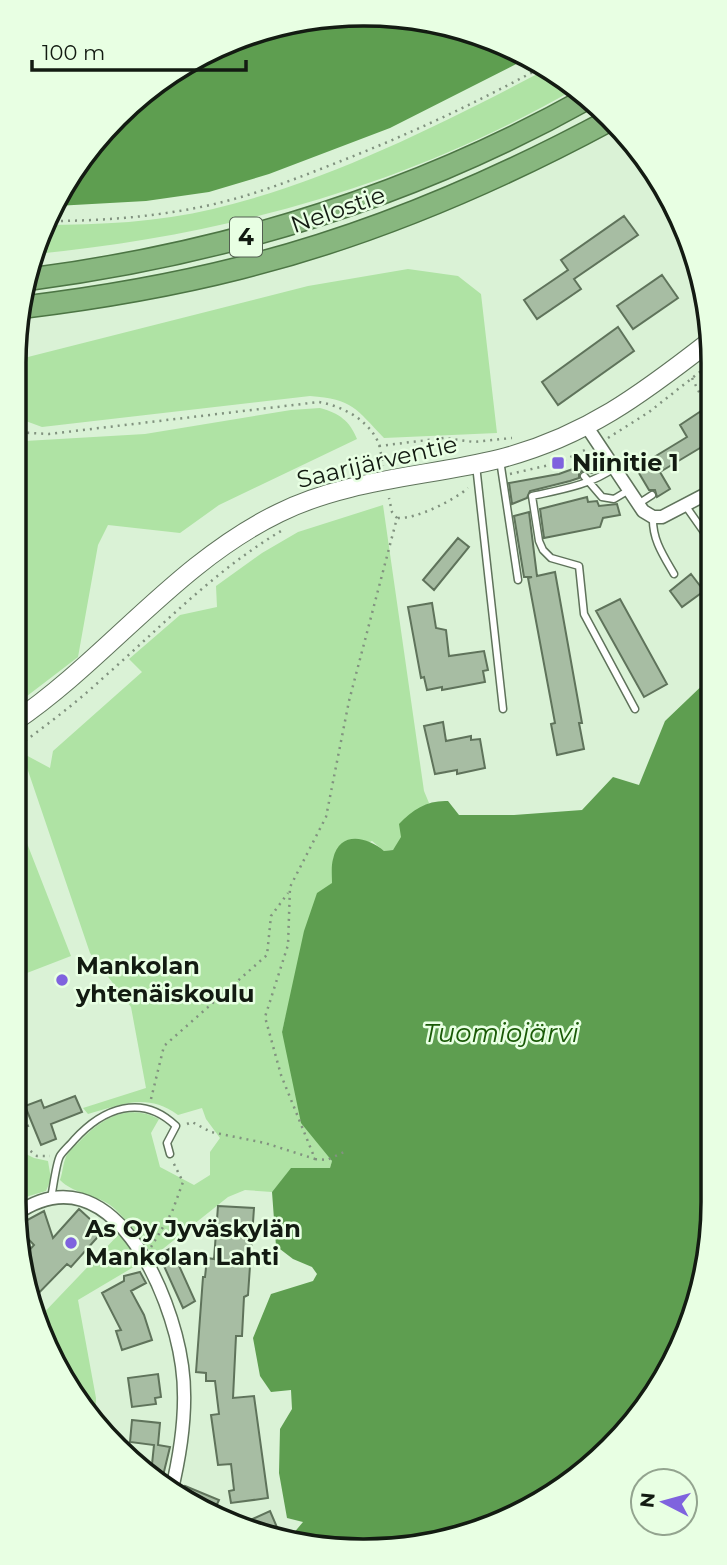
<svg xmlns="http://www.w3.org/2000/svg" width="727" height="1565" font-family="Montserrat,sans-serif">
  <style>
    .green { fill: #afe3a4 }
    .water { fill: #5e9e50 }
    .building { fill: #a7bda3; stroke: #5f735b; stroke-width: 2 }
    .lines { fill: none; stroke-linecap: round; stroke-linejoin: round }
    .service-casing { stroke: #5f735b; stroke-width: 9 }
    .minor-casing { stroke: #5f735b; stroke-width: 15 }
    .secondary-casing { stroke: #5f735b; stroke-width: 20 }
    .trunk-casing { stroke: #4c7544; stroke-width: 24 }
    .path { stroke: #81927f; stroke-width: 2.5; stroke-dasharray: 2 5; stroke-linecap: butt }
    .service { stroke: #fff; stroke-width: 6 }
    .minor { stroke: #fff; stroke-width: 12 }
    .secondary { stroke: #fff; stroke-width: 18 }
    .trunk { stroke: #88b77f; stroke-width: 21 }
    .poi-dot { fill: #7f63de; stroke: #e8ffe3; stroke-width: 2.5 }
    .labels { text-anchor: middle; stroke-width: 5; stroke-linejoin: round; paint-order: stroke }
    .shield { fill: #e8ffe3; stroke: #535f51; stroke-width: 2 }
    .shield-label { font-size: 23px; font-weight: bold; fill: #131b12 }
    .street-label { font-size: 24px; fill: #131b12; stroke: #e8ffe3 }
    .poi-label { font-size: 24px; font-weight: bold; fill: #131b12; stroke: #e8ffe3; text-anchor: start }
    .water-label { font-size: 26px; font-style: italic; fill: #1a5a07; stroke: #e8ffe3 }
    .rim { fill: none; stroke: #131b12; stroke-width: 3.5 }
  </style>
  <rect width="100%" height="100%" fill="#daf2d6"/>
  <path class="green" d="M547 69 578 87C413 184 225 236 36 254L44 225C100 225 158 222 213 209 330 181 441 124 547 69Z
    M408 269 458 276 481 294 497 433 384 438C356 409 353 399 310 396L42 427 23 420 14 414V363L20 359 308 286Z
    M320 408C339 413 350 421 357 439L219 505 180 533 108 525 98 545 78 657 14 706V439L25 441 145 434 291 410Z
    M383 505 424 791 429 803 393 850 384 851 372 841 333 858 332 883 291 995 282 1032 325 1151 332 1161 330 1168H292L272 1192 245 1190 228 1197 154 1256C143 1243 123 1214 110 1205 94 1194 74 1194 60 1180 63 1172 63 1160 68 1153 71 1149 76 1145 80 1141 102 1118 128 1103 159 1119L151 1133 160 1167 194 1185 210 1175V1152L220 1138 206 1119 202 1108 178 1115C145 1092 123 1105 88 1114L83 1108 146 1088 131 1007 90 953 22 753 50 768 53 751 142 672 129 659 180 615 217 607 216 586 262 553 298 532Z
    M14 810 71 956 14 978Z
    M14 1148 34 1158 48 1161 51 1179 46 1191 29 1196 14 1204Z
    M121 1232 142 1262 78 1300 96 1398 95 1423 86 1415 36 1321Z"/>
  <path class="water" d="M364 14 498 41 528 58 390 128 269 174 209 192 146 201 56 206 117 116 230 40Z
    M711 677 713 1202 686 1336 611 1448 518 1515 410 1548 295 1544 287 1541 303 1522 287 1518 279 1473 280 1429 292 1409 291 1390 271 1392 260 1376 253 1338 271 1294 313 1281 317 1274 312 1267 293 1259 276 1246 272 1192 291 1168H330L332 1161 301 1123 282 1032 304 931 317 893 332 883C332 876 331 866 333 859 340 830 367 837 384 851L393 850 401 837 399 824C413 809 428 800 448 801L459 815H514L582 810 613 777 639 785 665 721Z"/>
  <path class="building" d="M624 216 638 235 574 279 581 289 537 319 524 300 568 270 561 260Z
    M662 275 678 298 633 329 617 306Z
    M618 327 634 351 558 405 542 382Z
    M710 405V442L660 472 670 489 657 497 655 490H649L636 468 687 437 680 425Z
    M589 463 592 473 582 471 579 473V478L570 481 530 491 527 498 512 504 509 483 559 474Z
    M587 497 588 502 597 501 599 506 617 504 620 515 603 518 600 527 544 538 540 509Z
    M529 512 537 576 555 572 582 723H579L584 749 557 755 551 724 555 723 528 578 532 577H524L514 516Z
    M458 538 469 547 434 590 423 580Z
    M691 574 704 591 682 607 670 591Z
    M620 599 667 684 644 697 596 611Z
    M432 603 436 628 446 630 449 656 484 651 488 670 483 671 485 682 442 690V687L427 690 424 677 421 678 408 607Z
    M443 722 446 741 471 736V740L480 739 485 768 457 774V770L435 774 424 726Z
    M75 1096 82 1112 51 1124 56 1139 41 1145 25 1106 41 1100 44 1108Z
    M218 1206 254 1208 248 1295 244 1297 242 1336H236L233 1398 254 1396 268 1498 231 1503 229 1491 234 1490 231 1464 218 1465 211 1415 219 1414 215 1381H206V1373L196 1372 203 1277H205L207 1258 214 1259Z
    M79 1209 103 1231 71 1267 67 1264 31 1301 23 1257 34 1245 19 1229 18 1225 44 1211 53 1238Z
    M171 1248 195 1301 183 1308 159 1255Z
    M140 1272 146 1283 131 1291 144 1315 152 1340 122 1350 116 1331 121 1330 102 1293 124 1281V1276Z
    M158 1374 161 1397 155 1398 156 1404 132 1407 128 1378Z
    M132 1420 160 1423 158 1445 170 1447 161 1484 151 1474 154 1445 130 1442Z
    M185 1486 219 1500 214 1511 181 1497Z
    M270 1511 282 1539 244 1523Z"/>
  <g class="lines">
    <defs>
      <path id="service" d="M500 460 518 580
        M476 465 503 709
        M614 468C591 485 559 490 532 496L539 541 543 550 551 558 579 566 584 614 635 709
        M584 476 602 497 614 499 629 490
        M638 504 652 495
        M685 505 711 542
        M653 517C652 539 663 555 674 574
        M51 1198C53 1189 56 1163 60 1156 63 1151 70 1145 74 1140 103 1108 142 1093 176 1126L167 1143 170 1154"/>
      <path id="minor" d="M587 427 643 511 653 517H662L710 492
        M16 1214C111 1148 172 1293 182 1366 188 1408 181 1452 171 1493"/>
      <path id="secondary" d="M14 722C107 659 176 563 279 513 347 479 426 477 499 459 585 437 642 394 710 341"/>
      <path id="trunk" d="M31 279C229 253 413 196 588 98
        M25 307C98 298 169 286 240 268 369 236 493 183 610 120"/>
    </defs>
    <use href="#service" class="service-casing"/>
    <use href="#minor" class="minor-casing"/>
    <use href="#secondary" class="secondary-casing"/>
    <use href="#trunk" class="trunk-casing"/>
    <path class="path" d="M47 221C102 221 156 217 210 205 255 195 298 178 341 161 410 134 478 102 542 67
      M692 378 703 400
      M14 428 29 433 49 434 319 402C341 406 365 418 376 438 381 446 381 457 383 466
      M608 438 649 412 710 364
      M379 446 444 438 474 442 512 438
      M510 474 558 463 587 449
      M398 518C417 519 454 500 468 488
      M14 749C44 727 75 704 103 678 161 627 214 571 281 531
      M151 1099 164 1046 267 955 271 916 288 893
      M187 1124 192 1122 211 1132 265 1143 315 1159 281 1075 265 1017 288 945 290 887 326 817 349 701 397 518 392 512 389 498
      M14 1131 33 1124
      M14 1138 37 1156H50
      M14 1150 27 1147
      M315 1159 327 1160 344 1152
      M151 1247 172 1212 183 1182 173 1162"/>
    <use href="#service" class="service"/>
    <use href="#minor" class="minor"/>
    <use href="#secondary" class="secondary"/>
    <use href="#trunk" class="trunk"/>
  </g>
  <g class="poi-dot">
    <rect x="551" y="456" width="14" height="14" rx="3.5"/>
    <circle cx="62" cy="980" r="7"/>
    <circle cx="71" cy="1243" r="7"/>
  </g>
  <g class="labels">
    <rect class="shield" x="230" y="217.5" width="32" height="39" rx="5"/>
    <g class="shield-label">
      <text x="246" y="245">4</text>
    </g>
    <g class="street-label">
      <text transform="translate(338 210) rotate(-19)" y="8">Nelostie</text>
      <text transform="translate(377 462) rotate(-13)" y="8">Saarijärventie</text>
    </g>
    <g class="poi-label">
      <text x="572" y="471">Niinitie 1</text>
      <text x="76" y="974">Mankolan<tspan x="76" dy="28">yhtenäiskoulu</tspan></text>
      <text x="85" y="1237">As Oy Jyväskylän<tspan x="85" dy="28">Mankolan Lahti</tspan></text>
    </g>
    <g class="water-label">
      <text x="501" y="1042">Tuomiojärvi</text>
    </g>
  </g>
  <path d="M0 0H727V1565H0ZM363 26H364A337 337 0 0 1 701 363V1202A337 337 0 0 1 364 1539H363A337 337 0 0 1 26 1202V363A337 337 0 0 1 363 26Z" fill="#e8ffe3" fill-rule="evenodd"/>
  <path class="rim" d="M363 26H364A337 337 0 0 1 701 363V1202A337 337 0 0 1 364 1539H363A337 337 0 0 1 26 1202V363A337 337 0 0 1 363 26Z"/>
  <g transform="translate(664 1502) rotate(276)"><circle r="33" fill="#e8ffe3" stroke="#93a48f" stroke-width="2"/>
  <path d="M0-5L12 26L0 18L-12 26Z" fill="#7f63de"/>
  <text y="-10" font-size="19" font-weight="bold" text-anchor="middle" fill="#131b12">N</text>
  </g>
  <path d="M32 60v10h214v-10" fill="none" stroke="#131b12" stroke-width="3.5"/>
  <text x="42" y="60" font-size="21" fill="#131b12" stroke="#e8ffe3" stroke-width="5" paint-order="stroke">100 m</text>
</svg>
